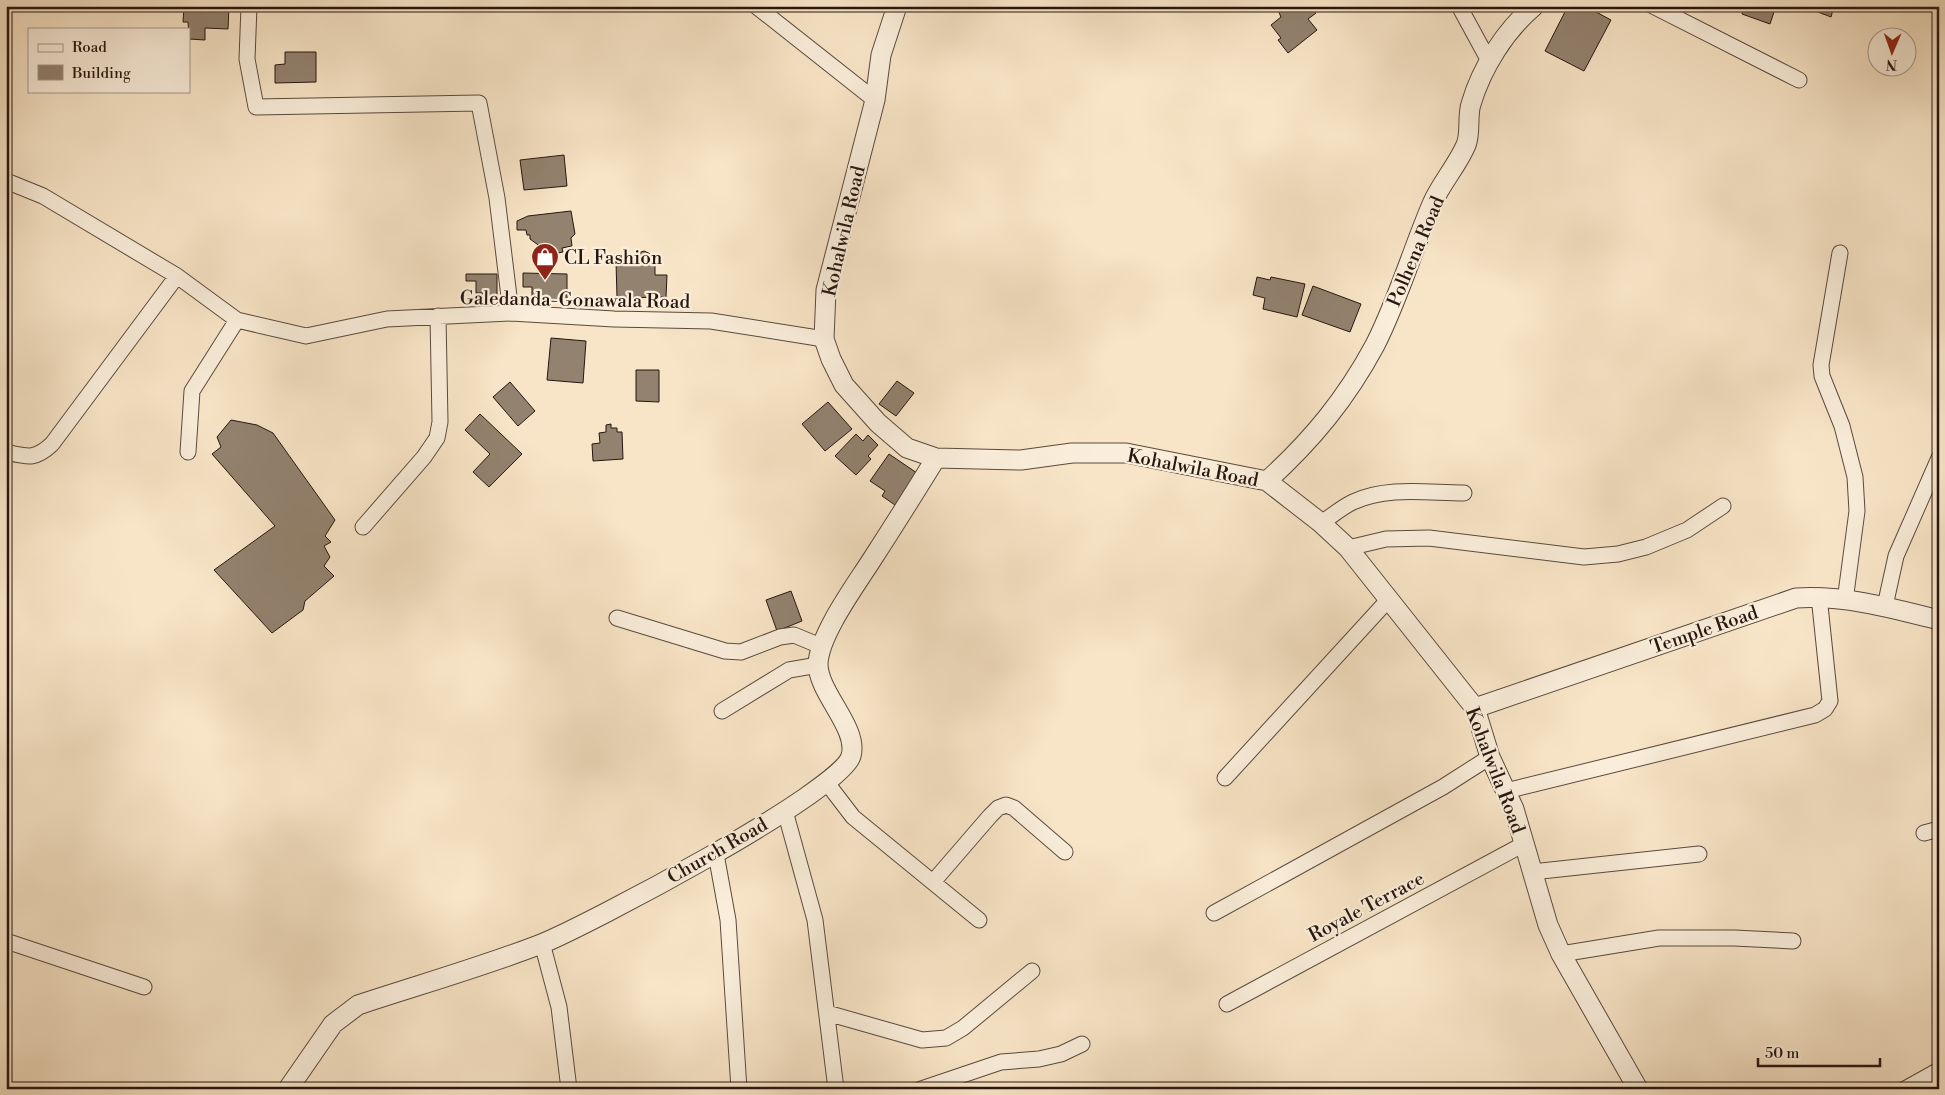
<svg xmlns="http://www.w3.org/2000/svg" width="1945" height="1095" font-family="'Libre Bodoni',serif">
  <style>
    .building { fill: #93826f; stroke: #261610 }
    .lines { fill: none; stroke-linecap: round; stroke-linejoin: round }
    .minor-casing { stroke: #5a4a3e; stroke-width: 17 }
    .tertiary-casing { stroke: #5a4a3e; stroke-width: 21 }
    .minor { stroke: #faeedb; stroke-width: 15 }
    .tertiary { stroke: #faeedb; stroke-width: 19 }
    .labels { text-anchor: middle; stroke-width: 4.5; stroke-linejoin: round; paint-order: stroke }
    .street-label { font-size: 19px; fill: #261610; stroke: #faeedb }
    .poi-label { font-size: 19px; fill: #261610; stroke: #faeedb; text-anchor: start }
  </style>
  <rect width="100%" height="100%" fill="#f8e5c7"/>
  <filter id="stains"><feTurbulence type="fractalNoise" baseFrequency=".004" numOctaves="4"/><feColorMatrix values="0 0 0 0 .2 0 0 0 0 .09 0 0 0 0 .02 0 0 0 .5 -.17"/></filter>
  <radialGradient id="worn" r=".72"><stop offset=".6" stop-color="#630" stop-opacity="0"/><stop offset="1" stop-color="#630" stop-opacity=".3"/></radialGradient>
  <path class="building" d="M184 6H229L228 29 205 28V40L189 39 188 22H183Z
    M1276 6H1311L1316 13 1308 19 1317 30 1288 53 1278 40 1281 38 1271 25 1281 17Z
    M1568 6H1585L1611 20 1584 71 1545 51Z
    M1744 6H1776L1770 24 1742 14Z
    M1802 6H1834L1831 17Z
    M285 52H316V82L275 83V65L285 64Z
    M564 155 567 186 524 190 520 160Z
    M571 211 575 234 571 238 572 246 562 248 563 252 543 256 541 247 530 239V235H527L526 230H517V221L528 216Z
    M644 251 655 256V275H667L666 297 617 298 616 261Z
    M523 273 567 274V299H532V287H523Z
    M466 274H497V305H482L483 293H476V281H466Z
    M1257 277 1270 280 1271 277 1305 284 1297 317 1263 309 1265 298 1253 295Z
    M1313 286 1361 304 1350 332 1302 315Z
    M551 338 586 341 583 383 547 380Z
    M636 370H659V402L636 401Z
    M897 381 914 393 896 416 879 404Z
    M510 382 535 411 518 426 493 397Z
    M828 402 852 429 825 451 802 424Z
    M480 414 522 454 489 487 473 472 490 454 465 430Z
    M231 420 257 425 273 433 335 520 325 536 331 542 324 546 330 557 324 566 334 576 305 601 303 610 272 633 214 570 275 526 212 454 221 447 217 437Z
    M611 424V428H617V432H622L623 459 593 461 592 444 600 443 599 433 606 432V425Z
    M856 434 863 441 868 435 878 445 868 456 871 459 856 475 835 456Z
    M889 454 917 473 895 505 882 496 885 491 870 481Z
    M791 591 802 621 777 631 766 600Z"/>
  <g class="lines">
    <defs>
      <path id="minor" d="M249 6 247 59 256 107 479 103 497 198 511 313
        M756 6 875 100
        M1459 6 1489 61
        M1653 6 1799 80
        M6 181 43 196 177 276 237 320 306 336 387 319 511 313 614 319 711 321 824 339
        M1840 253 1821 365 1822 376 1842 426 1855 477 1857 511 1845 601
        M6 452C28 457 35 460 52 444L177 276
        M188 452 192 391 237 320
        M1321 523C1332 516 1342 507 1353 502 1387 486 1428 493 1464 493
        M363 527 424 457 437 438 440 422 438 316
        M1348 548 1386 539 1429 538 1584 557 1618 554 1646 547 1687 530 1723 506
        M1885 606 1896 556 1939 458
        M617 618 725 651 741 652 780 637 794 635 823 647
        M722 711 789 670 818 665
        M1225 778 1389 599
        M827 783 853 817 979 920
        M1506 791 1815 715 1825 709 1830 701 1819 596
        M785 811 815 920 836 1089
        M1924 833 1939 829
        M716 854 728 920 739 1089
        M1532 872 1699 854
        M933 882 990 816 998 808 1006 805 1014 808 1065 852
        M1214 913 1443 787 1490 757
        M6 941 144 987
        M542 943 559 1007 569 1089
        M1561 954 1659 938H1734L1793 941
        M1227 1004 1524 844
        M827 1013 922 1040 946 1038 963 1028 1032 971
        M921 1089 1001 1062 1039 1059 1061 1054 1082 1044
        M1905 1089 1939 1070"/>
      <path id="tertiary" d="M897 6 881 55 875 100 826 290 824 339 831 359 844 385 878 423 907 448 936 458 1021 460 1072 453H1126L1267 481 1321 523 1348 548 1475 708 1490 757 1514 809 1548 925 1561 954 1638 1089
        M1267 481C1312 440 1346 399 1375 345 1398 300 1412 251 1432 204 1441 183 1457 166 1466 145 1471 133 1467 116 1471 104 1482 67 1505 31 1534 6
        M1475 708 1796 598C1844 595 1892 608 1939 620
        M288 1089 333 1024 358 1005C418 985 482 967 541 944 586 926 841 792 851 756 859 728 818 693 818 664 819 635 855 586 871 561 893 527 915 492 936 458"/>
    </defs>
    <use href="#minor" class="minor-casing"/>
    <use href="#tertiary" class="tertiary-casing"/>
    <use href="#minor" class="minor"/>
    <use href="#tertiary" class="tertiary"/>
  </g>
  <defs>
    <symbol id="shop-pin" viewBox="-11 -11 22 30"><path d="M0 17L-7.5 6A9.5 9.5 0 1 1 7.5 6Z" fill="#8f2418" stroke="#faeedb"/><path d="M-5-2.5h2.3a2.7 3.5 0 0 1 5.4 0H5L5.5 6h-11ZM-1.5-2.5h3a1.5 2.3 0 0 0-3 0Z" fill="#fff"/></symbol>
  </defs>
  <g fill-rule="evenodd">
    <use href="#shop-pin" x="529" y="241" width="32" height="43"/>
  </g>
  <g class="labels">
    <g class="street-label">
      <text transform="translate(843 231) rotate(-77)" y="7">Kohalwila Road</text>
      <text transform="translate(1415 251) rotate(-67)" y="7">Polhena Road</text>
      <text transform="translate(575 299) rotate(1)" y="7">Galedanda-Gonawala Road</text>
      <text transform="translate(1193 467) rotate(11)" y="7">Kohalwila Road</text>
      <text transform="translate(1704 629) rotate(-19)" y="7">Temple Road</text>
      <text transform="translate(1496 770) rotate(69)" y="7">Kohalwila Road</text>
      <text transform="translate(717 850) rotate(-30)" y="7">Church Road</text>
      <text transform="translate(1366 906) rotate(-28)" y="7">Royale Terrace</text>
    </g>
    <g class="poi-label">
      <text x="564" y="264">CL Fashion</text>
    </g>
  </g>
  <rect width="1945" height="1095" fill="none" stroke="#f8e5c7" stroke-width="25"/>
  <rect x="8" y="8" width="1930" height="1080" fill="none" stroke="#261610" stroke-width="2.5"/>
  <rect x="12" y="12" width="1920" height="1070" fill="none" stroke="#261610"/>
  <rect x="28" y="28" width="162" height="65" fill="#faeedb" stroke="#a5988a"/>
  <rect x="38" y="44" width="25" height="8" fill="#faeedb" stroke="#a5988a"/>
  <text x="72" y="52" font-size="15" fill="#261610">Road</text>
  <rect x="38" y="65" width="25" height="15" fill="#93826f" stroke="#a5988a"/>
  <text x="72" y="78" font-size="15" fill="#261610">Building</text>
  <g transform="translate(1892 52) rotate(182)"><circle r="24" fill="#faeedb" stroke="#a5988a"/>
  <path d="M0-4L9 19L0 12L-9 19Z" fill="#8f2418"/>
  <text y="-8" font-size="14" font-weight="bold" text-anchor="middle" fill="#261610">N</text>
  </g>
  <path d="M1758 1058v8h122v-8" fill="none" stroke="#261610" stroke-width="2.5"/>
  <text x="1765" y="1058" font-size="15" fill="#261610" stroke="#faeedb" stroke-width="4" paint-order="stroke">50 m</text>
  <rect width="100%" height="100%" filter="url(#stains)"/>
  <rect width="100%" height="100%" fill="url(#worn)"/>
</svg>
